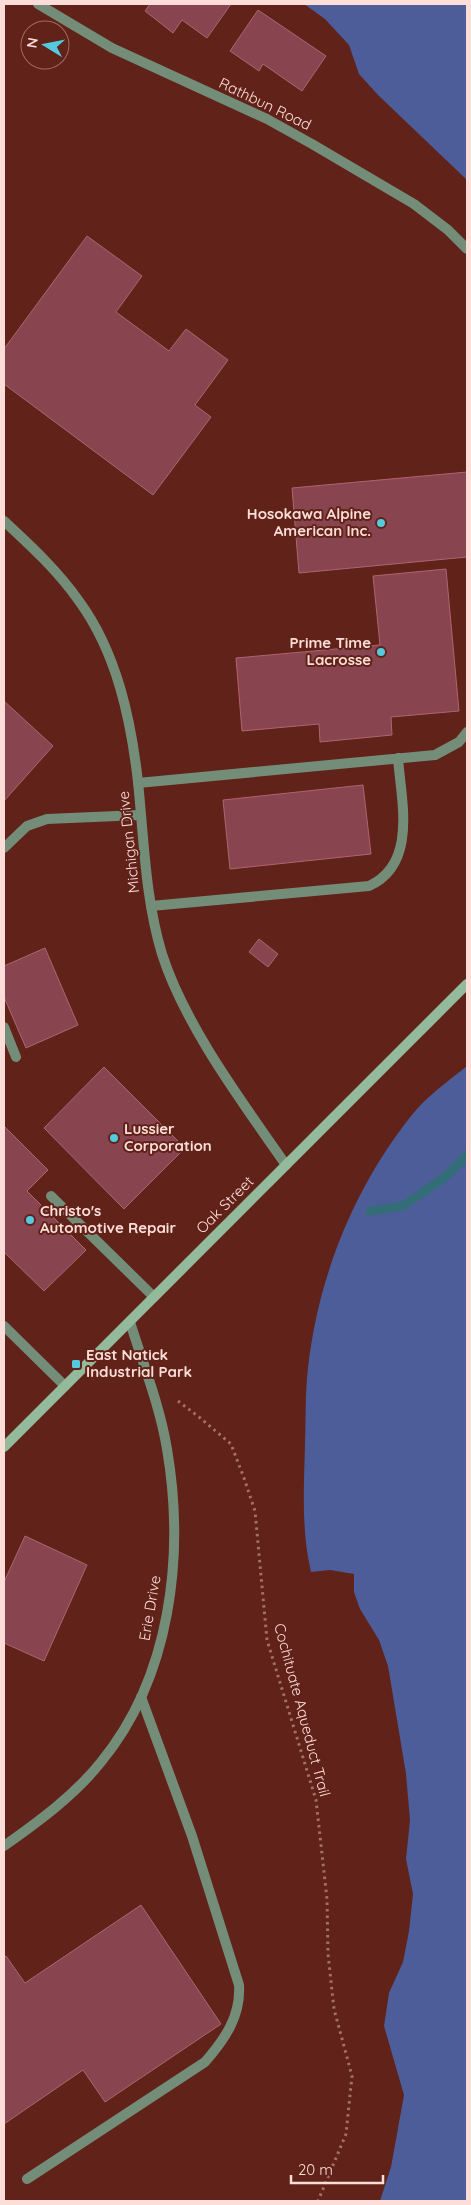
<svg xmlns="http://www.w3.org/2000/svg" width="471" height="2205" font-family="Quicksand,sans-serif">
  <style>
    .green { fill: #4c5d9a }
    .lines { fill: none; stroke-linecap: round; stroke-linejoin: round }
    .stream { stroke: #336e78; stroke-width: 9 }
    .building { fill: #884550; stroke: #ad6570 }
    .path { stroke: #a27169; stroke-width: 3; stroke-dasharray: 2.5 4; stroke-linecap: butt }
    .lane { stroke: #738d78; stroke-width: 10 }
    .street { stroke: #738d78; stroke-width: 10 }
    .secondary { stroke: #93bb9b; stroke-width: 10 }
    .poi-dot { fill: #54cade; stroke: #602219; stroke-width: 2 }
    .labels { text-anchor: middle; stroke-width: 4; stroke-linejoin: round; paint-order: stroke }
    .street-label { font-size: 15px; fill: #fdddd7; stroke: #602219 }
    .poi-label { font-size: 15px; font-weight: bold; fill: #fdddd7; stroke: #602219; text-anchor: start }
  </style>
  <rect width="100%" height="100%" fill="#602219"/>
  <path class="green" d="M304 4H467V180L378 95 359 74 349 45 325 19Z
    M467 1066V2201H380L391 2167 404 2095 384 2026 389 1993 403 1962 409 1931 413 1894 406 1859 410 1820 406 1774 388 1666 379 1640 360 1609 354 1592V1574L330 1570 311 1572C301 1530 304 1487 305 1444 306 1419 305 1393 308 1368 318 1277 354 1188 411 1116 426 1097 448 1081 467 1066Z"/>
  <g class="lines">
    <path class="stream" d="M370 1211 403 1206 445 1177 467 1155"/>
  </g>
  <path class="building" d="M150 4H231L207 38 182 20 173 33 145 11Z
    M258 10 326 56 302 91 263 64 259 71 230 51Z
    M87 236 142 276 116 312 169 351 186 329 228 360 195 405 211 417 153 495 4 384V349Z
    M467 472V557L299 573 292 488Z
    M446 569 459 711 391 717 392 735 320 742 319 724 242 731 236 658 380 645 373 576Z
    M4 701 53 746 4 801Z
    M363 785 371 854 230 869 223 800Z
    M259 939 278 954 268 967 249 952Z
    M45 948 78 1025 26 1048 4 997V966Z
    M104 1067 185 1148 124 1209 44 1128Z
    M4 1126 48 1170 27 1191 86 1250 44 1291 4 1252Z
    M25 1536 87 1565 44 1661 4 1643V1582Z
    M141 1905 221 2024 105 2102 83 2070 4 2124V1957L6 1956 25 1983Z"/>
  <g class="lines">
    <path class="path" d="M178 1401 199 1417 231 1444 244 1478 255 1511 267 1640 316 1800 327 1899 328 1954 334 2009 352 2076 346 2134 318 2201"/>
    <path class="lane" d="M138 783 435 755 459 742 467 732
      M4 848 27 826 47 819 140 815
      M151 906 369 886C418 864 401 800 398 758
      M4 1027 16 1057
      M51 1196 154 1297
      M4 1326 65 1386
      M27 2179 205 2062C225 2039 241 2016 239 1985L192 1836 141 1697"/>
    <path class="street" d="M38 4 112 48 267 119 312 144 414 204 448 230 467 249
      M4 521C31 546 58 571 79 601 117 653 131 720 138 782 144 839 145 898 162 954 185 1026 243 1103 286 1165
      M4 1846C38 1822 75 1795 101 1762 171 1677 185 1555 167 1449 160 1406 143 1364 130 1322"/>
    <path class="secondary" d="M4 1447 467 984"/>
  </g>
  <g class="poi-dot">
    <circle cx="381" cy="523" r="5"/>
    <circle cx="381" cy="652" r="5"/>
    <circle cx="114" cy="1138" r="5"/>
    <circle cx="30" cy="1220" r="5"/>
    <rect x="71" y="1359" width="10" height="10" rx="2.5"/>
  </g>
  <g class="labels">
    <g class="street-label">
      <text transform="translate(265 104) rotate(26)" y="5">Rathbun Road</text>
      <text transform="translate(129 842) rotate(-96)" y="5">Michigan Drive</text>
      <text transform="translate(225 1205) rotate(-45)" y="5">Oak Street</text>
      <text transform="translate(150 1608) rotate(-80)" y="5">Erie Drive</text>
      <text transform="translate(302 1710) rotate(75)" y="5">Cochituate Aqueduct Trail</text>
    </g>
    <g class="poi-label">
      <text x="371" y="519" text-anchor="end">Hosokawa Alpine<tspan x="371" dy="17">American Inc.</tspan></text>
      <text x="371" y="648" text-anchor="end">Prime Time<tspan x="371" dy="17">Lacrosse</tspan></text>
      <text x="124" y="1134">Lussier<tspan x="124" dy="17">Corporation</tspan></text>
      <text x="40" y="1216">Christo's<tspan x="40" dy="17">Automotive Repair</tspan></text>
      <text x="86" y="1360">East Natick<tspan x="86" dy="17">Industrial Park</tspan></text>
    </g>
  </g>
  <rect width="471" height="2205" fill="none" stroke="#fdddd7" stroke-width="10"/>
  <g transform="translate(45 45) rotate(280)"><circle r="24" fill="#602219" stroke="#9f6d65"/>
  <path d="M0-4L9 19L0 12L-9 19Z" fill="#54cade"/>
  <text y="-8" font-size="14" font-weight="bold" text-anchor="middle" fill="#fdddd7">N</text>
  </g>
  <path d="M291 2175v8h92v-8" fill="none" stroke="#fdddd7" stroke-width="2.5"/>
  <text x="298" y="2175" font-size="15" fill="#fdddd7" stroke="#602219" stroke-width="4" paint-order="stroke">20 m</text>
</svg>
